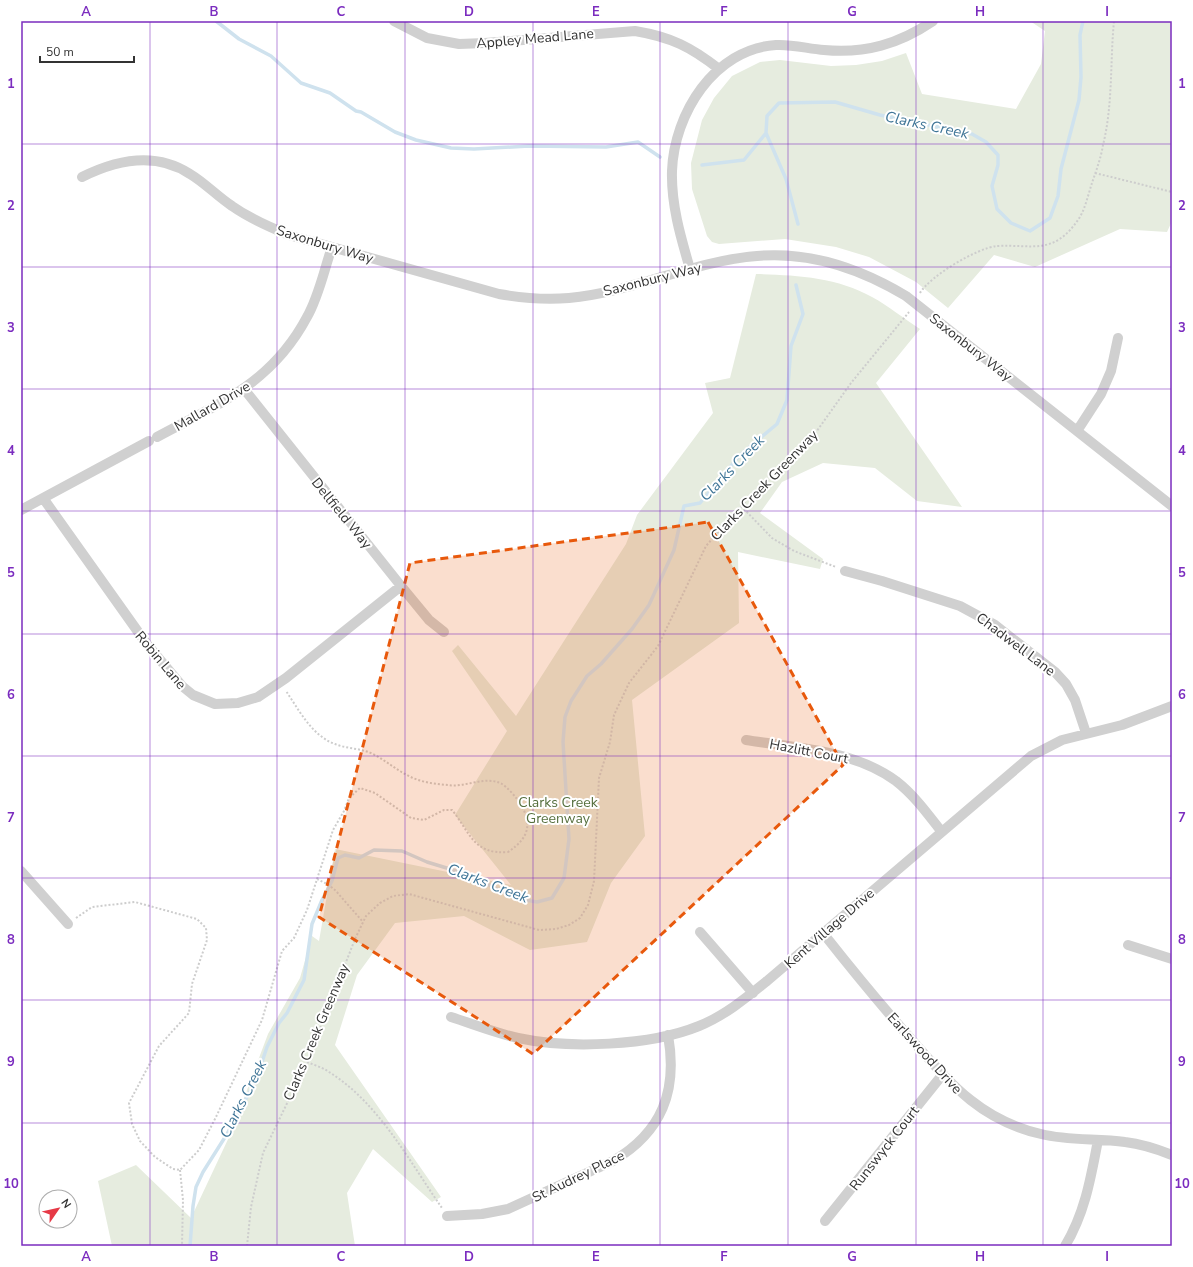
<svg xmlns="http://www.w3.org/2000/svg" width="1193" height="1267" font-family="'Nunito Sans',sans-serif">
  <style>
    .green { fill: #e6ecdf }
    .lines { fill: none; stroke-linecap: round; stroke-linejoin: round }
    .stream { stroke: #cfe2ee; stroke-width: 3.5 }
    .path { stroke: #cdcdcd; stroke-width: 2; stroke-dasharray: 2 2; stroke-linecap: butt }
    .street { stroke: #d0d0d0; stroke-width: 10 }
    .marked { fill: #e8590c; fill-opacity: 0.2; stroke: #e8590c; stroke-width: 3; stroke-dasharray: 8 5; stroke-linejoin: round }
    .grid { fill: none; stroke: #7b2cbf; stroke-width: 1; stroke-opacity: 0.55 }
    .labels { text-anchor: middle; stroke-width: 4; stroke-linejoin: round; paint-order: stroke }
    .street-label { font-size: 14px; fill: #333; stroke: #fff }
    .park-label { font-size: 14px; fill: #56703f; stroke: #fff }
    .water-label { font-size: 15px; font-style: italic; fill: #3f7597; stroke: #fff }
    .neatline { fill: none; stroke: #7b2cbf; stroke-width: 1.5 }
    .grid-label { font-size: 13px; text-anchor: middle; font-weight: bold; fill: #7b2cbf }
  </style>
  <rect width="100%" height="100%" fill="#fff"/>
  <path class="green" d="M1030 21H1172V221L1167 232 1120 229 1035 267 994 255 948 308 916 282 869 257 836 247 785 239 719 244 712 242 707 236 692 189 691 163 702 120 714 98 732 76 760 62 780 60 831 66 856 65 882 61 906 53 922 94 1016 109 1041 64 1045 31Z
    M756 274C795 275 837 277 872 297 889 306 904 319 920 329L876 383 962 507 917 501 875 468 823 463 782 482 760 513 823 559 820 569 738 552 739 623 632 700 645 836 611 883 587 942 530 950 464 916 395 923 357 975 335 1045 441 1197 432 1202 373 1149 347 1193 355 1246H112L98 1181 136 1165 191 1218 230 1135 268 1034 300 978 312 936 319 941 335 849 511 885 455 815 507 731 452 651 458 645 516 716 626 544 637 515 713 413 705 383 730 378Z"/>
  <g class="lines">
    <path class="stream" d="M216 21 239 39 271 56 301 83 330 93 356 111 361 112 395 132 416 140 451 148 474 149 529 146 606 147 638 142 660 157
      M702 165 744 160 766 133
      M798 224 786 179 766 133 767 116 779 103 835 102 880 115 972 134 986 142 998 155V165L992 186 997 209 1011 223 1030 231 1050 218 1058 196 1061 169 1079 100 1081 77 1080 35 1083 21
      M190 1246 193 1206 196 1187 203 1172 227 1134 256 1080 267 1047 279 1023 287 1013 304 980 312 924 322 900 332 881 338 858 345 855 359 858 374 850 402 851 427 862 463 873 519 899 537 902 552 898 564 878 569 839 563 742 565 717 571 701 587 676 601 664 632 629 649 605 674 550 684 506 700 503 740 455 777 424 787 400 791 346 803 314 796 285"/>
    <path class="path" d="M1095 173 1172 192
      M920 293C930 276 977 248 997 246 1032 244 1053 256 1078 220 1085 210 1088 195 1092 183 1096 171 1101 158 1103 145 1113 105 1110 62 1114 21
      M741 506 772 538 794 551 836 567
      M317 879 329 885 336 891 363 922
      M76 918 92 907 135 902 197 919 206 928 207 940 192 984 189 1013 159 1046 129 1103 132 1124 140 1141 155 1157 173 1169 180 1170 199 1150 216 1117 262 1020 282 951 294 938 307 910 333 830 344 811 349 798 360 788 375 793 411 818 424 820 444 810H452C470 832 473 855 508 852 531 837 533 821 517 799 513 794 507 787 502 784 486 775 465 788 448 785 434 784 419 782 407 775 395 769 385 760 373 754 361 748 347 749 335 744 312 736 299 710 286 691
      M307 1062C314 1065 322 1067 329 1072 379 1103 409 1161 442 1208
      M180 1170 183 1200 182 1246
      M247 1246 251 1207 263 1153 307 1062 355 939 366 916 380 903 393 896 409 894 539 930 556 929 569 925 580 918 588 905 594 881 599 778 610 742 614 715 629 683 658 646 706 546 741 506 809 442 851 383 909 312"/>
    <path class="street" d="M394 21 427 38 459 44 485 43 635 31C671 37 691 47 719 69
      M82 177C116 160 155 151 190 174 205 183 217 196 232 206 249 218 269 227 289 235L499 294C522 298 545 300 569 298 633 292 693 261 757 256 811 251 861 269 906 296L1172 506
      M690 269C681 238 671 205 672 171 674 114 714 49 776 45 792 44 809 49 824 50 865 54 899 44 933 21
      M244 389 401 586 429 620 444 632
      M1077 431 1101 394 1111 371 1118 338
      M157 437C220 403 272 383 307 317 319 296 324 270 332 247
      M43 498 146 643 182 686 193 695 215 704 238 703 258 697 286 678 401 586
      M21 510 149 441
      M845 571 882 581 960 606 995 625 1055 672 1066 684 1075 700 1086 733
      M746 740C796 748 854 750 896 781 914 795 927 813 941 831
      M21 871 68 924
      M700 932 753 993
      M823 933C849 966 876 999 904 1031 946 1078 976 1119 1041 1134 1069 1141 1097 1138 1125 1142 1142 1144 1157 1149 1172 1155
      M1128 945 1172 959
      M451 1017C473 1024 495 1033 518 1038 569 1049 650 1046 699 1026 724 1016 746 998 767 981L1031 756 1062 740 1122 725 1172 706
      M447 1216 482 1214 508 1209 613 1161C662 1132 678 1091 668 1035
      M825 1221 943 1074
      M1065 1246C1085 1213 1091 1177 1098 1140"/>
  </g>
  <path class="marked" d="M708 522 843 765 533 1054 319 917 410 563Z"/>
  <path class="grid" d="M150 21V1246M277 21V1246M405 21V1246M533 21V1246M660 21V1246M788 21V1246M916 21V1246M1043 21V1246M21 144H1172M21 267H1172M21 389H1172M21 511H1172M21 634H1172M21 756H1172M21 878H1172M21 1000H1172M21 1123H1172"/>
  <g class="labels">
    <g class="street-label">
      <text transform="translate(535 38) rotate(-5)" y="5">Appley Mead Lane</text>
      <text transform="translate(325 244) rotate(17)" y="5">Saxonbury Way</text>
      <text transform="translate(652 279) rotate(-14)" y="5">Saxonbury Way</text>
      <text transform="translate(971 347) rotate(38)" y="5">Saxonbury Way</text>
      <text transform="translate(212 406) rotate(-30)" y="5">Mallard Drive</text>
      <text transform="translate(764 485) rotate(-46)" y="5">Clarks Creek Greenway</text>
      <text transform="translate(342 513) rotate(51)" y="5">Dellfield Way</text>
      <text transform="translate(1016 644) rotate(37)" y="5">Chadwell Lane</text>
      <text transform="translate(161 660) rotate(50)" y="5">Robin Lane</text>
      <text transform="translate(809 751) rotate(11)" y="5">Hazlitt Court</text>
      <text transform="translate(829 928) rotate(-41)" y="5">Kent Village Drive</text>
      <text transform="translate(316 1032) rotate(-67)" y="5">Clarks Creek Greenway</text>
      <text transform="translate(925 1053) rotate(48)" y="5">Earlswood Drive</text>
      <text transform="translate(884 1148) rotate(-52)" y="5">Runswyck Court</text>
      <text transform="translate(578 1176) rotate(-26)" y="5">St Audrey Place</text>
    </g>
    <g class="park-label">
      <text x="558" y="807">Clarks Creek<tspan x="558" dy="16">Greenway</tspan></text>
    </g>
    <g class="water-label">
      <text transform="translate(927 125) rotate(12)" y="5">Clarks Creek</text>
      <text transform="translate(732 468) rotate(-46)" y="5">Clarks Creek</text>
      <text transform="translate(488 883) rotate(21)" y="5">Clarks Creek</text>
      <text transform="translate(243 1099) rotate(-63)" y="5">Clarks Creek</text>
    </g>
  </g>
  <rect width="1193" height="1267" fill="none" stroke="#ffffff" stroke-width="44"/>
  <g transform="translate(58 1209) rotate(56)"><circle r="19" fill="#ffffff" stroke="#adadad"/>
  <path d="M0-3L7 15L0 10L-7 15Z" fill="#e63946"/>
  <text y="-6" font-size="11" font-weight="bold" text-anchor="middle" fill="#333333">N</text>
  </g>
  <path d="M40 56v6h94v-6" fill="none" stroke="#333333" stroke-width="2"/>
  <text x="46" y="56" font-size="12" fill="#333333" stroke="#ffffff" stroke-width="3" paint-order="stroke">50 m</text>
  <rect x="22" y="22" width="1149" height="1223" class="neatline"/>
  <g class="grid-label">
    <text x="86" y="16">A</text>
    <text x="214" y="16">B</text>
    <text x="341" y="16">C</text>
    <text x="469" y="16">D</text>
    <text x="596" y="16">E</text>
    <text x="724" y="16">F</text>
    <text x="852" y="16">G</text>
    <text x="980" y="16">H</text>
    <text x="1107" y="16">I</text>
    <text x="11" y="88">1</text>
    <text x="1182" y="88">1</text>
    <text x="11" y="210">2</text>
    <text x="1182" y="210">2</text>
    <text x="11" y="332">3</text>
    <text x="1182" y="332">3</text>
    <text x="11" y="455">4</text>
    <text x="1182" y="455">4</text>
    <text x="11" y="577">5</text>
    <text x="1182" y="577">5</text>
    <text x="11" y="699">6</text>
    <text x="1182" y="699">6</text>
    <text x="11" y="822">7</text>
    <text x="1182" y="822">7</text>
    <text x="11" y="944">8</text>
    <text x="1182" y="944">8</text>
    <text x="11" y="1066">9</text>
    <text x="1182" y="1066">9</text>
    <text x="11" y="1188">10</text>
    <text x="1182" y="1188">10</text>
    <text x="86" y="1261">A</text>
    <text x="214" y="1261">B</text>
    <text x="341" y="1261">C</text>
    <text x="469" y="1261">D</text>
    <text x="596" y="1261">E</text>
    <text x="724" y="1261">F</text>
    <text x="852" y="1261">G</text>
    <text x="980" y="1261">H</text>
    <text x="1107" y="1261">I</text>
  </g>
</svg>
